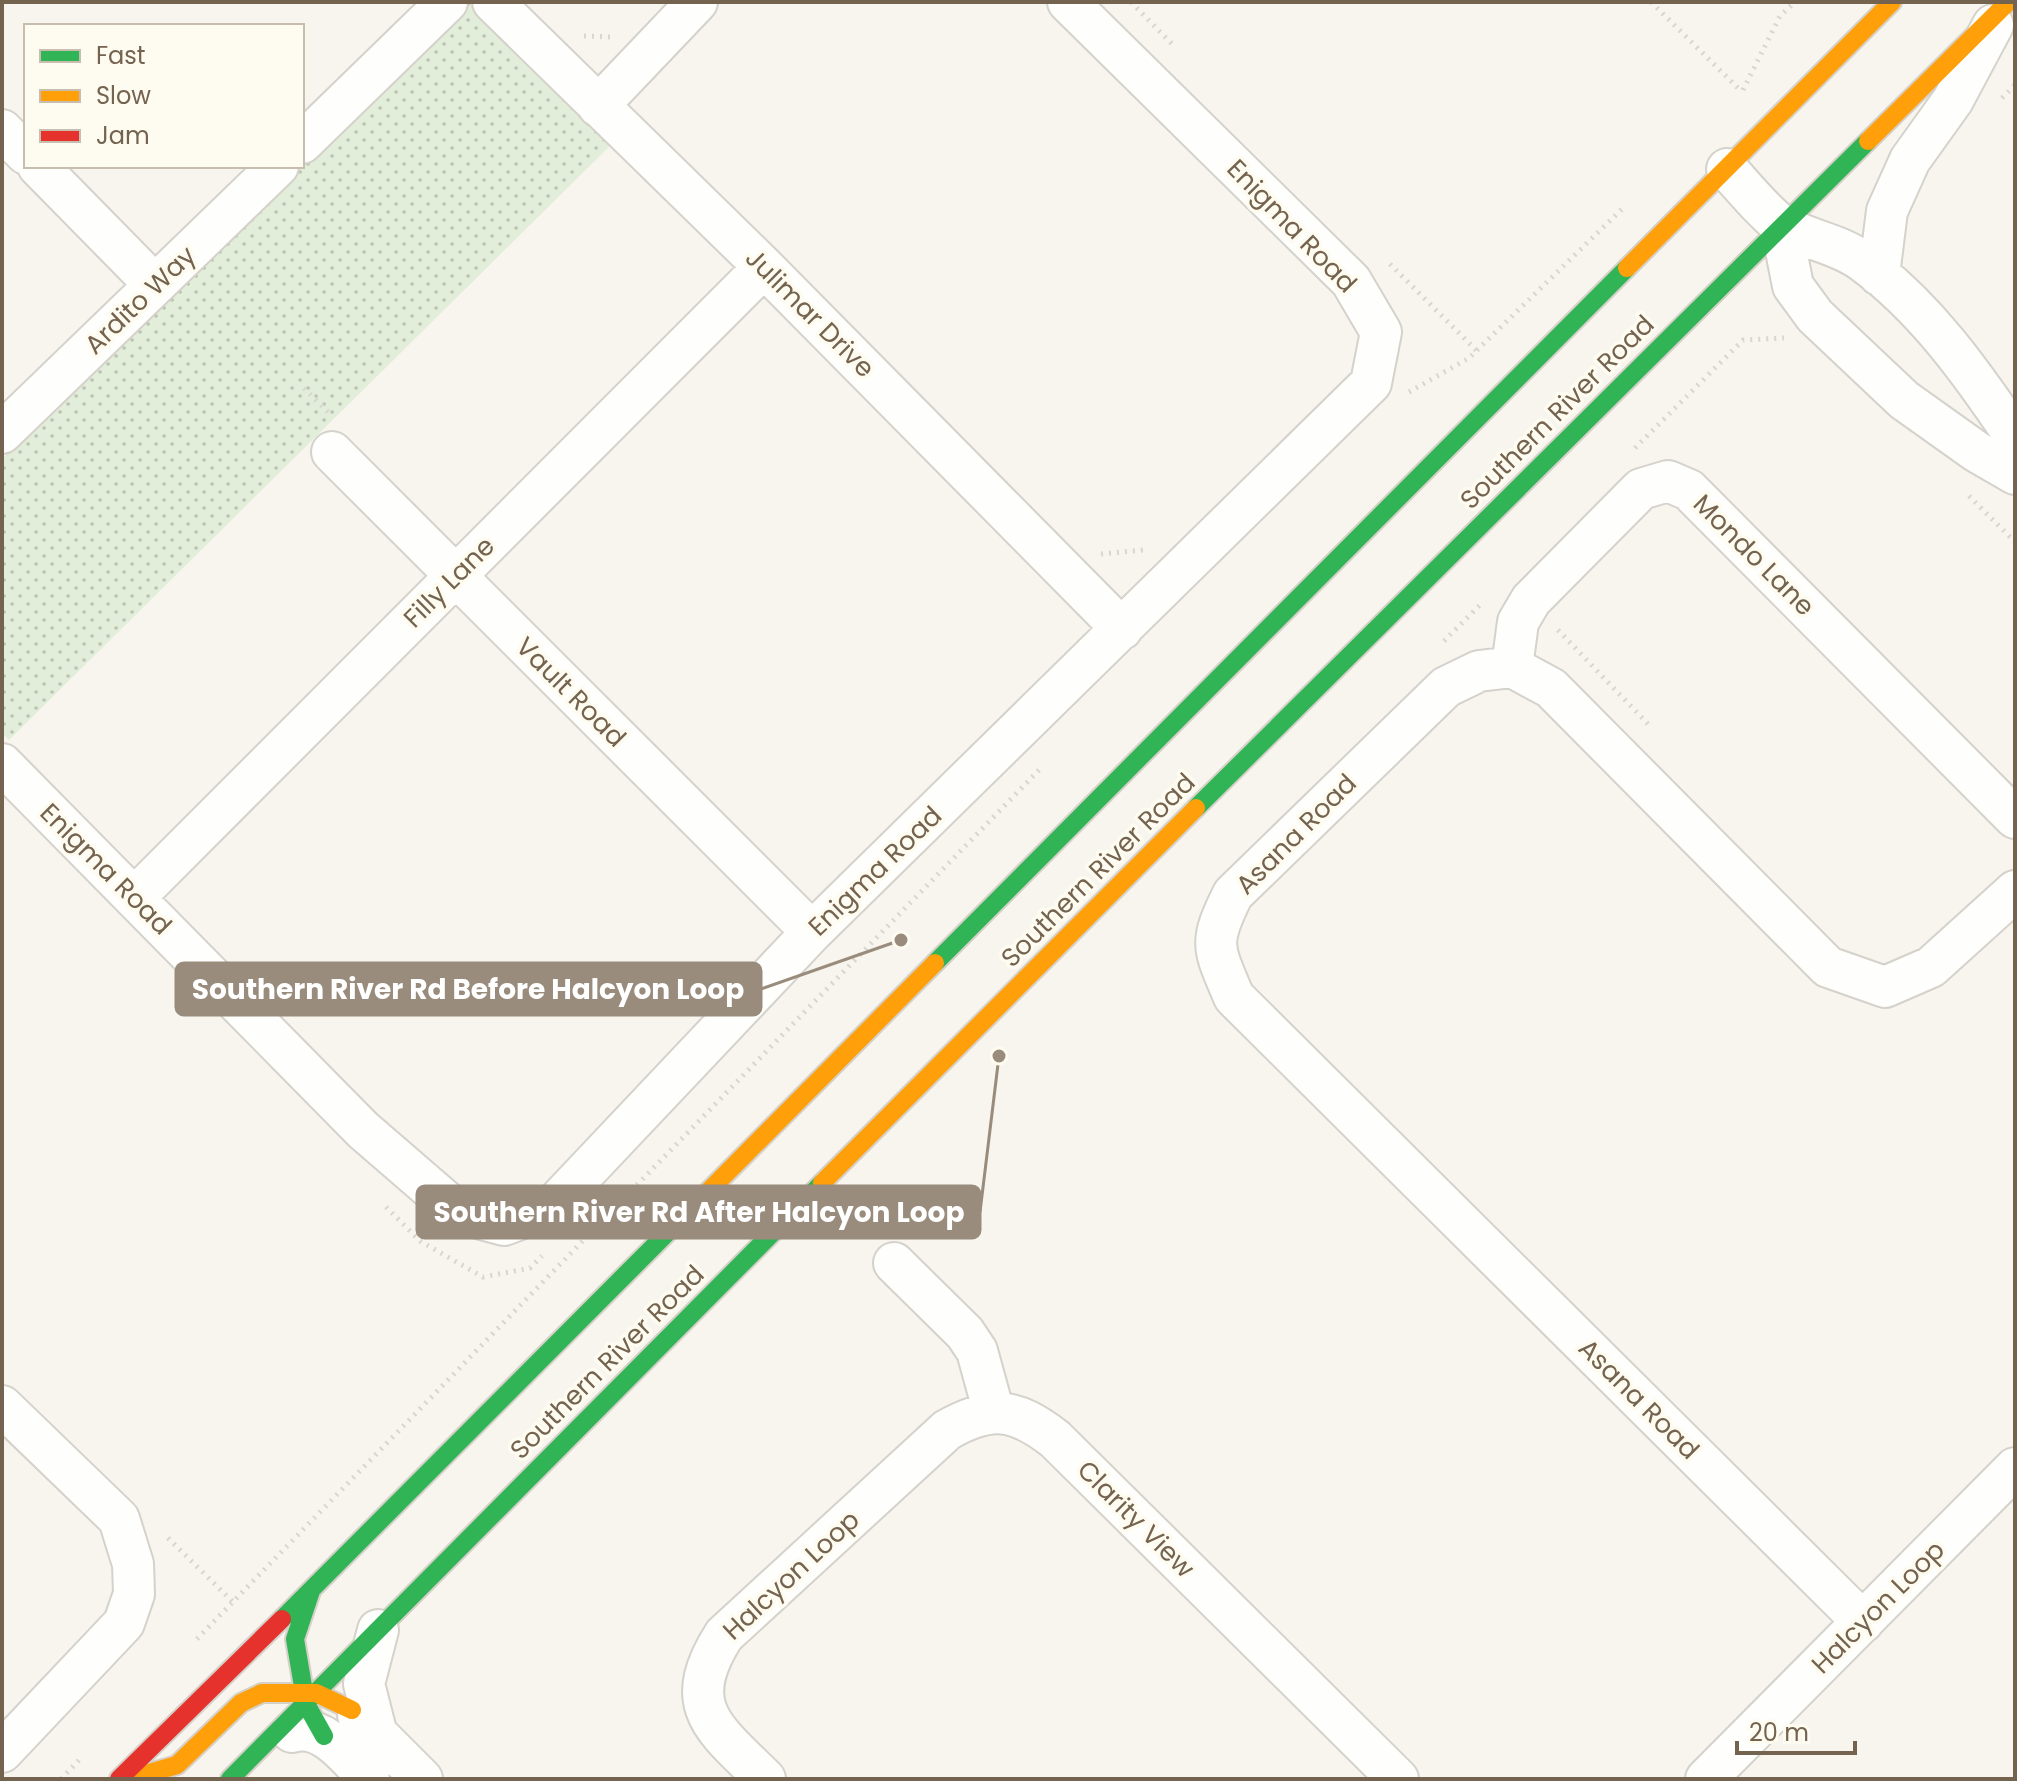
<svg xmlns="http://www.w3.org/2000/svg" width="2017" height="1781" font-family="Poppins,sans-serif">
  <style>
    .park { fill: url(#park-dots) }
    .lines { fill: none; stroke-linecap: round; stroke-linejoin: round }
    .street-casing { stroke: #d5d1cb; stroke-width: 44 }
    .fast-casing { stroke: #d5d0c8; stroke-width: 22 }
    .slow-casing { stroke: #d5d0c8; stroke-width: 22 }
    .jam-casing { stroke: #d5d0c8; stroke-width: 22 }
    .path { stroke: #d9d5d0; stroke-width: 5; stroke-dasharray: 2 6; stroke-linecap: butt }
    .street { stroke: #fefefc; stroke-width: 40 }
    .fast { stroke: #30b455; stroke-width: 18 }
    .slow { stroke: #ff9f0a; stroke-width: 18 }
    .jam { stroke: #e5322d; stroke-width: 18 }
    .labels { text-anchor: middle; stroke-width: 7; stroke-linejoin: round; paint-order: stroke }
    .street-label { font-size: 26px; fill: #74634f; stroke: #fefbf0 }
    .leader { fill: none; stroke: #998c7c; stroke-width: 3 }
    .callout-dot { fill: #998c7c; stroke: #fefbf0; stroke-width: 3 }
    .callout { fill: #998c7c; stroke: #998c7c; stroke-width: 3 }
    .callout-label { font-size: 28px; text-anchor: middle; font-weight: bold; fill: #fff }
  </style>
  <defs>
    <pattern id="park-dots" width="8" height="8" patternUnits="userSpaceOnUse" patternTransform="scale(2)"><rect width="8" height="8" fill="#e2eeda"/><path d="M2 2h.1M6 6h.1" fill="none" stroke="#bcc4b3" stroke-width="1.8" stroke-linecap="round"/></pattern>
  </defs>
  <rect width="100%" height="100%" fill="#f7f5ee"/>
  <path class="park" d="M464 2H478L616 140 9 740 2 733V459L298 166H302V162Z"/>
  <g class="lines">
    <defs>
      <path id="street" d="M493 2 764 267 1122 629
        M598 106 697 2
        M2 130 26 154
        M302 143 447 2
        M38 166 155 285
        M1727 169C1741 184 1767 216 1783 226 1808 240 1839 244 1862 261 1925 307 1972 373 2015 437
        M1781 225 1793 286 1815 316 1904 400 1977 452 2015 474
        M1879 275 1887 211 1910 160 1953 100 1993 25
        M2 433 278 166
        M332 452 812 932
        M1512 667 1518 622 1531 600 1641 489 1668 481 1689 490 2015 818
        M2 764 363 1130 459 1213 504 1225 552 1207 812 932 1371 383 1381 332 1351 281 1068 2
        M134 898 764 267
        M894 1263 965 1333 977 1351 994 1413
        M2 1406 119 1519 133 1564 134 1594 124 1623 2 1752
        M1863 1622 1234 997C1213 947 1208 944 1233 894L1446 687 1479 671 1512 667 1551 688 1828 967 1885 987 1931 967 2015 891
        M358 1715 422 1779
        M292 1732C323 1722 350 1760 369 1779
        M377 1735 364 1684 378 1630
        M765 1779C715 1729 678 1707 724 1635L947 1430C991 1405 1015 1408 1055 1439L1398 1779
        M1706 1779 2015 1468"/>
      <path id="fast" d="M1196 808 1868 141
        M935 963 1627 268
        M311 1591 295 1639 306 1704 324 1736
        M282 1619 680 1220
        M230 1779 822 1183"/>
      <path id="slow" d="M1868 141 2008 2
        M1627 268 1892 2
        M822 1183 1196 808
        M680 1220 935 963
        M129 1779 177 1765 241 1703 262 1693H316L352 1710"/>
      <path id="jam" d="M119 1779 282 1619"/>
    </defs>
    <use href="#street" class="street-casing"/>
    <use href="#fast" class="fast-casing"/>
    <use href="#slow" class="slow-casing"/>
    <use href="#jam" class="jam-casing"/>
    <path class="path" d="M1131 2 1172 44
      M1651 2 1742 92
      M584 36 610 37
      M1743 90 1780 16 1795 2
      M2002 98 2015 85
      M1390 264 1477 351
      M304 388 329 413
      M1409 392 1469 358 1622 209
      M1635 448 1743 340 1784 338
      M1969 496 2015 542
      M1101 554 1143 550
      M1558 630 1648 724
      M1444 641 1482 603
      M386 1207 420 1241 483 1277 530 1268 542 1256
      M168 1538 233 1602
      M197 1639 1039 770
      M61 1779 81 1758"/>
    <use href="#street" class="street"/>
    <use href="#fast" class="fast"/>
    <use href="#slow" class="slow"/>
    <use href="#jam" class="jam"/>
  </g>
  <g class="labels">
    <g class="street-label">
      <text transform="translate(1292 226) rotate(46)" y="9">Enigma Road</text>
      <text transform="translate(140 300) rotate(-44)" y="9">Ardito Way</text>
      <text transform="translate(810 313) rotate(45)" y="9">Julimar Drive</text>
      <text transform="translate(1557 412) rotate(-45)" y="9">Southern River Road</text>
      <text transform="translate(1754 555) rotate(45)" y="9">Mondo Lane</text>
      <text transform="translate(449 582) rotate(-45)" y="9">Filly Lane</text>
      <text transform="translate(571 692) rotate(45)" y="9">Vault Road</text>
      <text transform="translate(1296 834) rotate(-45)" y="9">Asana Road</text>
      <text transform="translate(106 869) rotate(45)" y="9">Enigma Road</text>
      <text transform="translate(1098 870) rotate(-45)" y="9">Southern River Road</text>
      <text transform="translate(875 871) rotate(-44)" y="9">Enigma Road</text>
      <text transform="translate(607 1362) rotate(-45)" y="9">Southern River Road</text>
      <text transform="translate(1639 1399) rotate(45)" y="9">Asana Road</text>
      <text transform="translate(1136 1519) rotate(45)" y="9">Clarity View</text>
      <text transform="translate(791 1575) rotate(-43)" y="9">Halcyon Loop</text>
      <text transform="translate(1878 1607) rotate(-45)" y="9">Halcyon Loop</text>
    </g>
  </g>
  <path class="leader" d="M901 940L761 989M999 1056L980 1212"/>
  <g class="callout-dot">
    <circle cx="901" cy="940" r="8"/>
    <circle cx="999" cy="1056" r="8"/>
  </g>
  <g class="callout">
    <rect x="176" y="963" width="585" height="52" rx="8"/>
    <rect x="417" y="1186" width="563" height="52" rx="8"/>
  </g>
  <g class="callout-label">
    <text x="468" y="999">Southern River Rd Before Halcyon Loop</text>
    <text x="699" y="1222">Southern River Rd After Halcyon Loop</text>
  </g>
  <rect width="2017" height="1781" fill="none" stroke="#74634f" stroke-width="8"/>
  <rect x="24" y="24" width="280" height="144" fill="#fefbf0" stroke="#c7beb0" stroke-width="2"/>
  <rect x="40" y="50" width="40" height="12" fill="#30b455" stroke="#c7beb0" stroke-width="2"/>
  <text x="96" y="64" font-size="24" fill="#74634f">Fast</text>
  <rect x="40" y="90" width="40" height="12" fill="#ff9f0a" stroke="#c7beb0" stroke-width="2"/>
  <text x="96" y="104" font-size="24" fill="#74634f">Slow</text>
  <rect x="40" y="130" width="40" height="12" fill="#e5322d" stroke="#c7beb0" stroke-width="2"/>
  <text x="96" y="144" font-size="24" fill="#74634f">Jam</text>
  <path d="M1737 1741v12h118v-12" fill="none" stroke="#74634f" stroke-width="4"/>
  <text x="1749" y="1741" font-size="24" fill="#74634f" stroke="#fefbf0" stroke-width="6" paint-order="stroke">20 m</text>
</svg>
